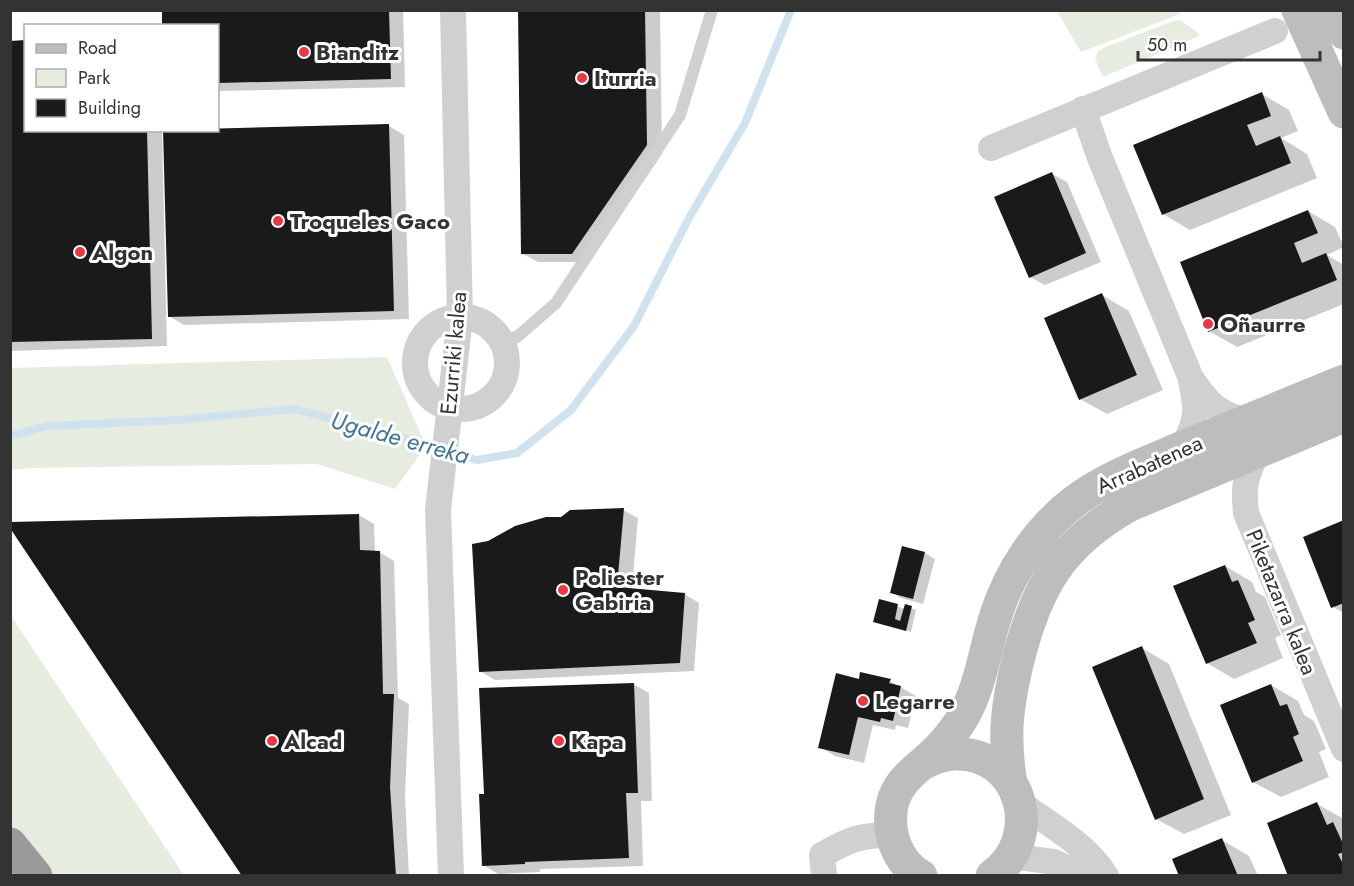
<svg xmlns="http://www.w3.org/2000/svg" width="1354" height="886" font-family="Jost,sans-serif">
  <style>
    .green { fill: #e6ecdf }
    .shadow { fill: #0003 }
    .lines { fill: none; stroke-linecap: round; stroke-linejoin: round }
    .stream { stroke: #cfe2ee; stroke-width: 8 }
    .building { fill: #1a1a1a }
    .lane { stroke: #d0d0d0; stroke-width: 12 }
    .street { stroke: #d0d0d0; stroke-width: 26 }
    .secondary { stroke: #bdbdbd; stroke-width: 33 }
    .highway { stroke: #9a9a9a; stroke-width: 33 }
    .poi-dot { fill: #e63946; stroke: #fff; stroke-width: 2 }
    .labels { text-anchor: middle; stroke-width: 6; stroke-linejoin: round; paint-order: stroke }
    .poi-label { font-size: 22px; font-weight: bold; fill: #333; stroke: #fff; text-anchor: start }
    .street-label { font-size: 22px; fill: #333; stroke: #fff }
    .water-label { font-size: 24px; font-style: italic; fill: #3f7597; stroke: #fff }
  </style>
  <rect width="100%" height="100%" fill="#fff"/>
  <path class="green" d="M1177 10 1180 14 1081 52 1057 11Z
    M1180 20 1197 32 1199 36 1103 77 1095 59 1098 52 1103 48 1173 21Z
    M387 357 426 446 395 489 317 464 30 468 11 470V368Z
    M11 616 184 875H11Z"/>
  <path class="shadow" d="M163 10H403L405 87 218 91V26Z
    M519 10H660L662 154 588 262H538L523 254Z
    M10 42 26 130H162L167 346 10 351Z
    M1262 94 1289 110 1298 131 1281 138 1307 154 1317 178 1190 230 1163 214Z
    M389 126 404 135 409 319 184 325 169 316Z
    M1052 174 1067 182 1101 262 1045 285 1030 277Z
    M1308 211 1335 227 1344 247 1327 255 1344 265V304L1237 347 1209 331Z
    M1102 295 1129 311 1163 390 1107 414 1080 399Z
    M623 510 638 518 632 589 684 594 699 603 694 671 495 680 480 671 561 518Z
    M359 515 374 524 375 552H379L394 561 398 698 409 704 405 797 409 876H243Z
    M1344 522V613L1333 607Z
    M903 547 925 553 935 559 923 604 901 598 891 592Z
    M1225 566 1252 582 1256 592 1265 597 1281 635 1275 638 1283 658 1234 679 1207 663Z
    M880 601 905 609 906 606 916 610 911 632 875 621Z
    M1142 648 1169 664 1231 815 1184 834 1156 819Z
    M890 681 916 696 908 728 896 725 895 730 873 725 864 763 835 756 820 747Z
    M633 684 649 693 652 801H641L643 866 540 869V872L498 874 483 865Z
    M1271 685 1298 701 1304 715 1314 721 1326 749 1319 752 1329 777 1281 797 1253 782Z
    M1317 804 1344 819V876Z
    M1222 840 1249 856 1258 876H1181Z"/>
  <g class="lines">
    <path class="stream" d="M10 436 47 426 178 420 294 409 391 434 477 460 517 453 571 410 634 326 690 216 745 123 791 10"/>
  </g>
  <path class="building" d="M162 10H389L391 79 218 83V26H162Z
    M518 10H645L647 145 572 254H521Z
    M26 40V130H147L152 339 10 342V41Z
    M1262 92 1271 116 1247 125 1256 146 1280 136 1291 163 1162 215 1133 145Z
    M389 124 394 311 168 317 163 130Z
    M1052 172 1086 253 1029 278 994 197Z
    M1308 210 1318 233 1294 243 1302 263 1326 253 1337 280 1208 332 1180 262Z
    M1102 293 1137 375 1079 400 1044 318Z
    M624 508 617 587 685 593 680 663 479 672 472 544 488 541 515 526 546 517H561L570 510Z
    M359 514 360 550 380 551 383 694H394L390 787 396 876H242L10 528V522Z
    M1344 520V603L1331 608 1303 537Z
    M902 546 925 552 913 599 890 593Z
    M1225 565 1232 582 1238 580 1255 620 1248 623 1257 643 1206 664 1173 586Z
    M879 599 898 604 895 619 900 621 905 604 912 606 906 631 873 622Z
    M1142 646 1204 799 1155 820 1092 667Z
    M860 672 891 679 889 683 901 686 893 721 881 718 880 722 858 717 849 755 818 748 836 673 859 679Z
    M634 683 638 793H626L629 858 525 862V864L482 866 479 794H484L479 688Z
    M1271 684 1280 706 1287 704 1299 734 1293 737 1303 761 1252 783 1220 705Z
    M1317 802 1327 825 1333 822 1344 846V852L1338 854 1344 866V876H1288L1267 823Z
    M1222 838 1238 876H1179L1172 859Z"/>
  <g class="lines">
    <path class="lane" d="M501 340 517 337 556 303 680 115 712 10"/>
    <path class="street" d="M1083 109 1100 158 1190 376C1197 409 1199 416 1183 447
      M991 148 1275 31
      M415 363a46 46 0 1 1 92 0a46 46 0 1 1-92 0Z
      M1193 381C1211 406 1216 412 1246 421
      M1258 452C1245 477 1243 485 1246 513L1344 749
      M1020 803C1051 826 1085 843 1106 876
      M1012 856 1054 862 1082 876
      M451 876 438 510 460 317 453 10
      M824 876 822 855C848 840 862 834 892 835"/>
    <path class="secondary" d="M1298 10 1344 112
      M1333 10 1344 33
      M924 763C934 758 944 754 955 754 1021 752 1046 837 992 876
      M1011 783C1003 736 1007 705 1018 660 1037 585 1061 544 1130 505L1344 416
      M921 876C896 862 887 831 892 805 898 778 920 768 937 750 946 742 953 732 960 722 981 689 984 651 996 615 1010 571 1038 529 1075 501 1106 478 1141 465 1176 450 1231 427 1288 404 1344 381"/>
    <path class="highway" d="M10 844 36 876"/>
  </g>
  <g class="poi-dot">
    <circle cx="304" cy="52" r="6"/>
    <circle cx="582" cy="78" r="6"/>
    <circle cx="278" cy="221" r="6"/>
    <circle cx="80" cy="252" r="6"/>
    <circle cx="1208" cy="324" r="6"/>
    <circle cx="563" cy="590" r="6"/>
    <circle cx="863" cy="701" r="6"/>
    <circle cx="272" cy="741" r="6"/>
    <circle cx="559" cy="741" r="6"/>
  </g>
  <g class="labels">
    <g class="poi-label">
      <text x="316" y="60">Bianditz</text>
      <text x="594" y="86">Iturria</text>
      <text x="290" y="229">Troqueles Gaco</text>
      <text x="92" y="260">Algon</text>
      <text x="1220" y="332">Oñaurre</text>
      <text x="575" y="585">Poliester<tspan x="575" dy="25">Gabiria</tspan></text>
      <text x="875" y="709">Legarre</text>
      <text x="284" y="749">Alcad</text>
      <text x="571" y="749">Kapa</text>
    </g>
    <g class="street-label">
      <text transform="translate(453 353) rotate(-85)" y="8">Ezurriki kalea</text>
      <text transform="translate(1149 464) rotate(-24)" y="8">Arrabatenea</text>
      <text transform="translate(1282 602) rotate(68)" y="8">Piketazarra kalea</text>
    </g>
    <g class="water-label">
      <text transform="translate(400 438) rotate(15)" y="8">Ugalde erreka</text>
    </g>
  </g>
  <rect width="1354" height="886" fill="none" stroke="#333333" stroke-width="24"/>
  <rect x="24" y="24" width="195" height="108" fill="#ffffff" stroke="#adadad" stroke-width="1.5"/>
  <rect x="36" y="44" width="30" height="9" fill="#bdbdbd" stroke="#adadad" stroke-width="1.5"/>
  <text x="78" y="54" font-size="18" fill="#333333">Road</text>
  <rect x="36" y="69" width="30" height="18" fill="#e6ecdf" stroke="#adadad" stroke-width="1.5"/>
  <text x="78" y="84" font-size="18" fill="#333333">Park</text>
  <rect x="36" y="99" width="30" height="18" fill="#1a1a1a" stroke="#adadad" stroke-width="1.5"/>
  <text x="78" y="114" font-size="18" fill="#333333">Building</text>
  <path d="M1138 51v9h182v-9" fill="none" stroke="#333333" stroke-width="3"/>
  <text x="1147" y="51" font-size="18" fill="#333333" stroke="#ffffff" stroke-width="4.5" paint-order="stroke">50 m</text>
</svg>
